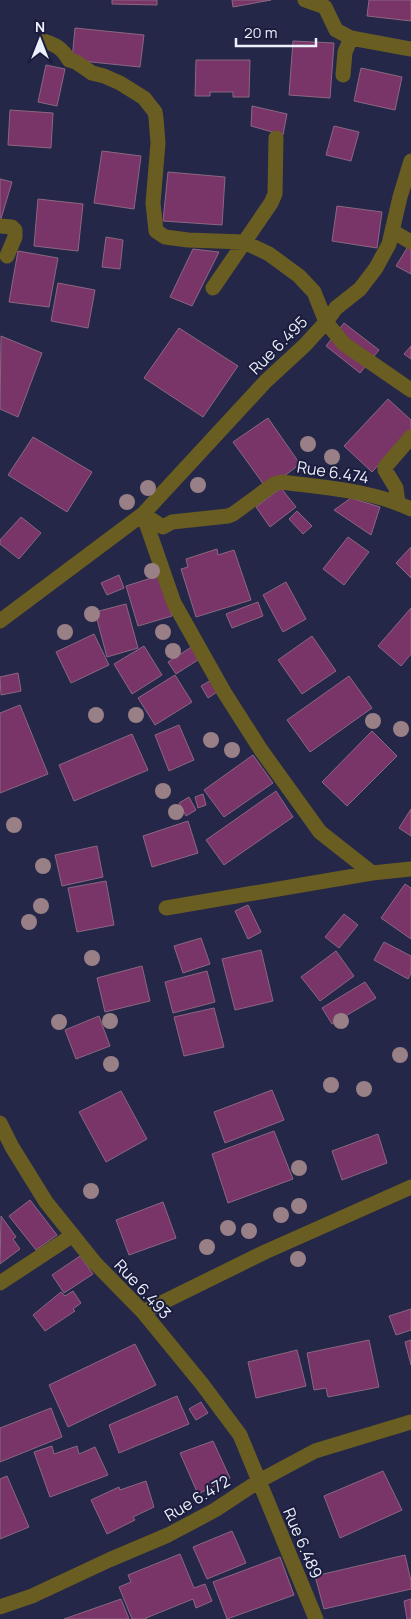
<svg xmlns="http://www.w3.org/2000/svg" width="411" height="1619" font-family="Manrope,sans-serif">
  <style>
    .building { fill: #793468; stroke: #8c6781 }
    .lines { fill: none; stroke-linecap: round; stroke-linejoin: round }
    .minor { stroke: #695d22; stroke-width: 15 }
    .tree { fill: #998087 }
    .labels { text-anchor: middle; stroke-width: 4; stroke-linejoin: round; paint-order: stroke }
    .street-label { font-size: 16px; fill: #eceffc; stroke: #1b1d3d }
  </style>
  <rect width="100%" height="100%" fill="#242748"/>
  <path class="building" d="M112 0H157V5L112 4Z
    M232 0H271L233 7Z
    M369 0H411V21L367 16Z
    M75 28 144 35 140 67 72 60Z
    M293 41 334 43 330 98 289 95Z
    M196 60H250L249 97H233V92H210V96H195Z
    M46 65 65 69 57 106 38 102Z
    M361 68 402 77 395 110 354 101Z
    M252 106 287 114 283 135 251 126Z
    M10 110 53 113 51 148 8 145Z
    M334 126 359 132 351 161 326 155Z
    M102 151 141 156 134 209 94 203Z
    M168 172 225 177 222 225 163 221Z
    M0 179 12 182 0 222Z
    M38 199 83 204 78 251 34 246Z
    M337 206 382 212 377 248 332 241Z
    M106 237 123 240 120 269 102 267Z
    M409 245 411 247V274L396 266Z
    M193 249 219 252 192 306 170 297Z
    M18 251 58 258 49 307 9 302Z
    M58 283 95 290 88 328 51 321Z
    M344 323 379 350 360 373 326 346Z
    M179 328 238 366 203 417 144 378Z
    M1 336 42 353 18 417 0 409Z
    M411 346V359L404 354Z
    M388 399 411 420V430L372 472 344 446Z
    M268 418 300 464 267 489 233 442Z
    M33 437 92 472 67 512 8 475Z
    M281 488 296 507 270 527 256 507Z
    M351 498 380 507 371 535 334 510Z
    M297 511 312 526 303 534 289 519Z
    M21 517 41 533 19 559 0 544V540Z
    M348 537 369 552 344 585 323 569Z
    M411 547V578L396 563Z
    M217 549 218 555 234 550 251 600 196 617 181 569 188 567 186 559Z
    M119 575 124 588 107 595 101 583Z
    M161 575 172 616 138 626 126 586Z
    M286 582 306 619 283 632 263 595Z
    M258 602 263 616 232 628 226 614Z
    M126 604 138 648 107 657 95 612Z
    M411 608V654L401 666 378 646Z
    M94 634 109 665 71 683 56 652Z
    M312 636 336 671 302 694 278 660Z
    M144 646 162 675 132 694 114 664Z
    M193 646 201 658 176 674 168 662Z
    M18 673 21 691 1 695 0 677Z
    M175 675 192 702 155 725 138 698Z
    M349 676 372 708 310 752 287 720Z
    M213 679 220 690 208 698 201 686Z
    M20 705 48 774 0 793V713Z
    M179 725 194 760 169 771 155 735Z
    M372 731 397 756 347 806 322 782Z
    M132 734 148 770 74 801 59 765Z
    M253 755 273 783 224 817 204 790Z
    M276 791 293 817 224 865 206 840Z
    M203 794 206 805 198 808 195 797Z
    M189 797 196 810 186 816 179 803Z
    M411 809V836L399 828Z
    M188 821 198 853 152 867 143 836Z
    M97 846 103 877 62 886 55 855Z
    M106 881 114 925 77 932 68 888Z
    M405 884 411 888V939L381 918Z
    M248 905 261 932 248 939 235 911Z
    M344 914 358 925 339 948 325 937Z
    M201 938 210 964 183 973 174 946Z
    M384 942 411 956V973L408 979 374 960Z
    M261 950 273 1001 235 1010 222 959Z
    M336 951 354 976 320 1001 301 977Z
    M142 966 150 1001 105 1012 97 978Z
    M207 971 215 1002 173 1013 165 982Z
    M365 982 376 998 332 1024 322 1008Z
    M214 1008 224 1047 184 1056 174 1017Z
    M99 1016 110 1046 76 1059 65 1030Z
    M272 1090 284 1120 225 1143 214 1112Z
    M121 1091 147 1139 106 1162 79 1112Z
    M274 1131 293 1179 228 1203 212 1154Z
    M378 1134 387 1163 342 1180 332 1151Z
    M30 1200 57 1235 36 1250 9 1216Z
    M163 1202 176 1238 129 1255 116 1220Z
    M1 1216 16 1237 13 1239 20 1249 0 1264Z
    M80 1256 93 1274 64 1293 52 1275Z
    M73 1291 81 1303 73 1309 75 1311 45 1331 33 1315 61 1292 65 1296Z
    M411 1309V1330L396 1335 389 1316Z
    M369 1340 379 1387 328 1397 326 1388 314 1390 307 1353Z
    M411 1340V1365L405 1342Z
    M135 1344 156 1385 68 1427 49 1385Z
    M297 1350 306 1386 256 1398 248 1362Z
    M177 1396 189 1424 119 1453 109 1425Z
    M201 1402 208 1413 196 1420 189 1409Z
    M51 1408 62 1437 0 1462V1428Z
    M213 1441 230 1478 198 1494 180 1453Z
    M52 1446 54 1454 77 1446 79 1454 95 1447 108 1475 50 1497 34 1452Z
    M383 1471 402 1510 340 1538 324 1496Z
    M7 1476 29 1527 0 1539V1479Z
    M146 1481 154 1507 133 1517 135 1520 107 1534 91 1500 119 1487 120 1490Z
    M232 1531 246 1563 207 1579 193 1547Z
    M180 1554 194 1588 205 1584 212 1601 196 1608 193 1599 146 1618V1619H132L119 1587 131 1582 128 1575Z
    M405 1555 411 1581V1589L324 1609 315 1576Z
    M280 1557 294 1595 227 1619 213 1582Z
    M121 1599 129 1619H64Z
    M411 1599V1619H407L404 1601Z"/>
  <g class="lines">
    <path class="minor" d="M305 0 325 7 336 30 351 38 411 49
      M343 75 345 52 351 38
      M411 161 400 197 389 244 376 268 360 289 336 308 326 322 344 344 411 390
      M0 226 12 227 15 230V237L7 256
      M392 231 411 242
      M213 288 271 203 275 194 276 138
      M398 503 396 488 385 470V467L411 437
      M143 514 174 603 224 692 261 750 320 832 372 873
      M143 514 163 527 172 522 228 516 233 514 274 484 282 482C325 488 371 490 411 509
      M0 621 143 514 266 381 305 345 326 322 314 292 299 276 269 254 244 242 188 240 165 237 156 231 153 203 158 143 156 118 155 112 144 98 120 83 104 76 92 73 76 62 69 60C62 48 56 45 44 41
      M166 908 372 873 411 869
      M0 1123 12 1147 46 1202 95 1263 143 1312 202 1384 240 1435 316 1619
      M0 1283 73 1235
      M143 1312 265 1252 411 1187
      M0 1607 32 1596 109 1560 168 1535 215 1510 259 1481 315 1451 411 1422"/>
  </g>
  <g class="tree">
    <circle cx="308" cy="444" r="8"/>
    <circle cx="332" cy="457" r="8"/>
    <circle cx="198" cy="485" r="8"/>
    <circle cx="148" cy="488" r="8"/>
    <circle cx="127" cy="502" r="8"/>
    <circle cx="152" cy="571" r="8"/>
    <circle cx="92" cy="614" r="8"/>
    <circle cx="65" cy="632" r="8"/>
    <circle cx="163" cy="632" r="8"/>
    <circle cx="173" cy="651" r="8"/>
    <circle cx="96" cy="715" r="8"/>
    <circle cx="136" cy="715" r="8"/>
    <circle cx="373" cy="721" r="8"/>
    <circle cx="401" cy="729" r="8"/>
    <circle cx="211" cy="740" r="8"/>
    <circle cx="232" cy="750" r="8"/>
    <circle cx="163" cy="791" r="8"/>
    <circle cx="176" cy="812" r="8"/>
    <circle cx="14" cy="825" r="8"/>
    <circle cx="43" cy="866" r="8"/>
    <circle cx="41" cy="906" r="8"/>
    <circle cx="29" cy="922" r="8"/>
    <circle cx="92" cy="958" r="8"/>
    <circle cx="110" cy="1021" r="8"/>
    <circle cx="341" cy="1021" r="8"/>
    <circle cx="59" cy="1022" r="8"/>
    <circle cx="400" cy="1055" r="8"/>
    <circle cx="111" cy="1064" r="8"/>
    <circle cx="331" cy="1085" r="8"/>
    <circle cx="364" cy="1089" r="8"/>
    <circle cx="299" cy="1168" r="8"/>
    <circle cx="91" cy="1191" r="8"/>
    <circle cx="299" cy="1206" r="8"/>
    <circle cx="281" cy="1215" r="8"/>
    <circle cx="228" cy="1228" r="8"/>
    <circle cx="249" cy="1231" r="8"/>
    <circle cx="207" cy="1247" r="8"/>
    <circle cx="298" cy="1259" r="8"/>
  </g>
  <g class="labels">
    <g class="street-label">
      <text transform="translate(278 345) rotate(-45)" y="6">Rue 6.495</text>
      <text transform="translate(333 472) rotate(9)" y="6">Rue 6.474</text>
      <text transform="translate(143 1289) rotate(47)" y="6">Rue 6.493</text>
      <text transform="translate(197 1498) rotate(-31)" y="6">Rue 6.472</text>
      <text transform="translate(303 1543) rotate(67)" y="6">Rue 6.489</text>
    </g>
  </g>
  <g transform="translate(40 40)" stroke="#1b1d3d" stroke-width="4" paint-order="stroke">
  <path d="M0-4L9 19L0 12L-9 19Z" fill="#eceffc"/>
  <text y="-8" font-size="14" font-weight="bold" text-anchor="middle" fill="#eceffc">N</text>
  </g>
  <path d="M236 38v8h80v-8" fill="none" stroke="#eceffc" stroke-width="2.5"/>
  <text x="244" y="38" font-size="15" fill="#eceffc" stroke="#1b1d3d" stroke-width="4" paint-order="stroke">20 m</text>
</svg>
